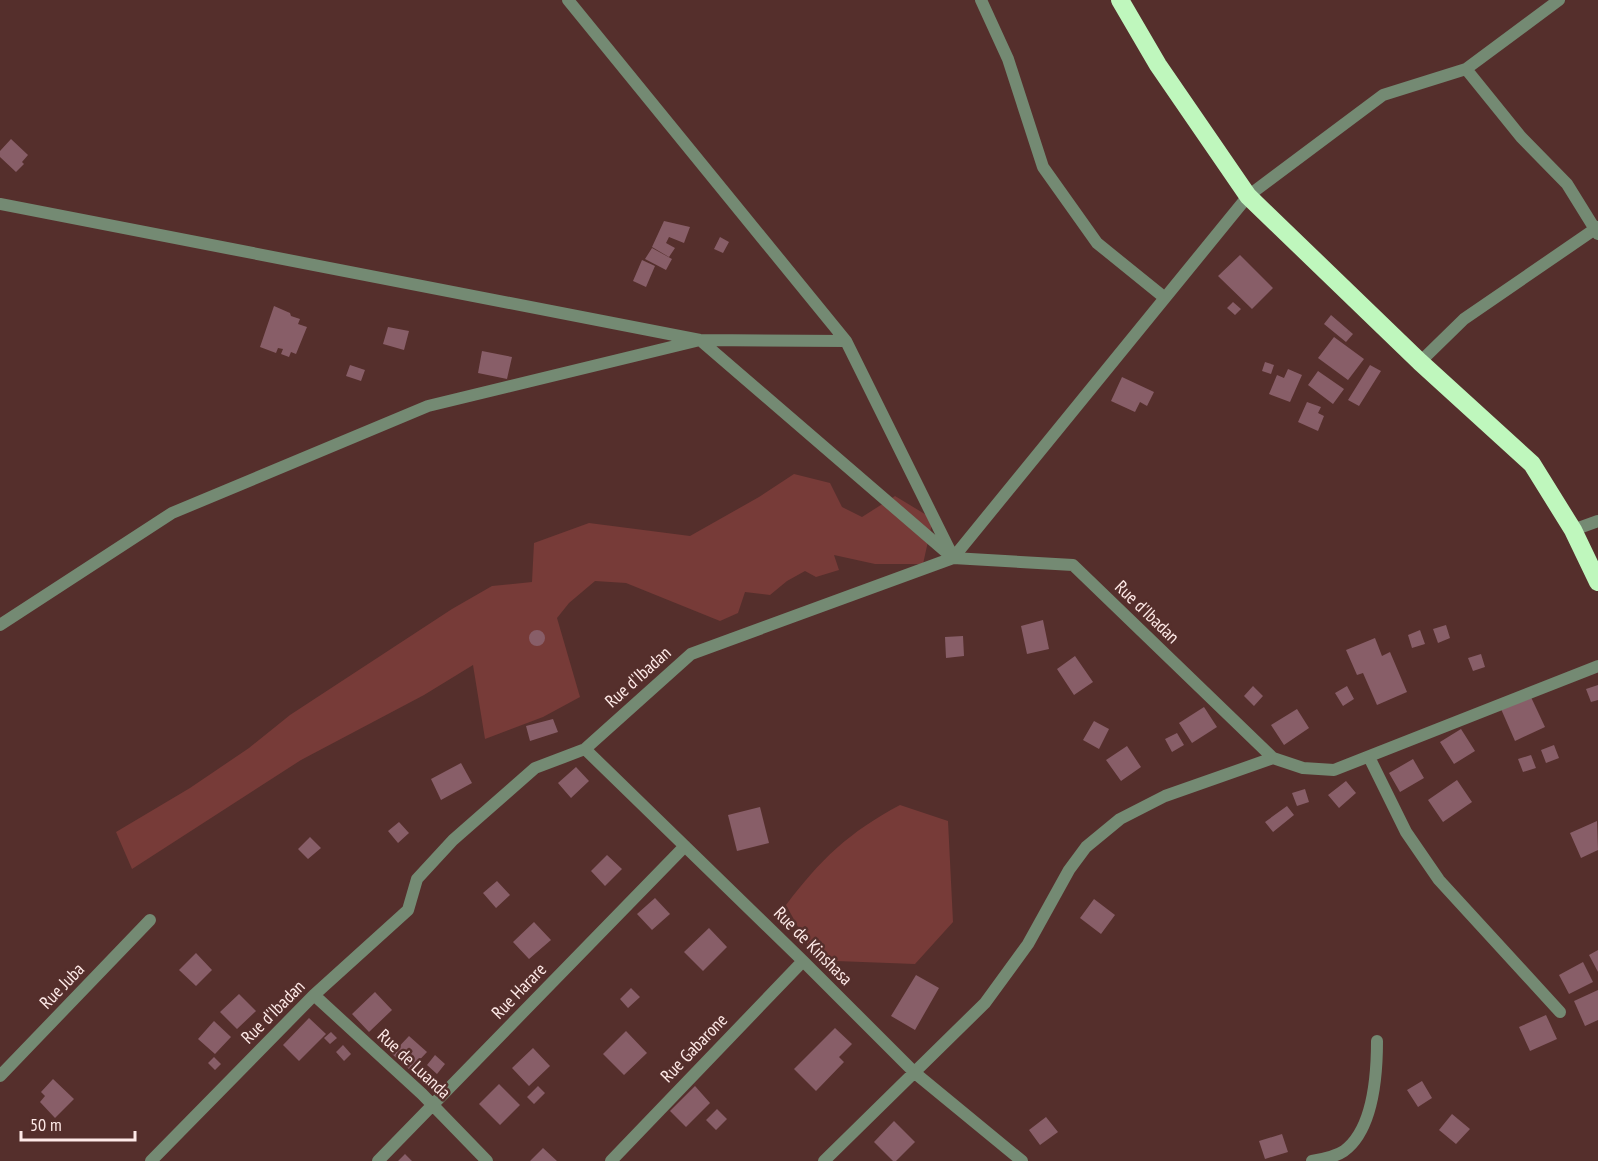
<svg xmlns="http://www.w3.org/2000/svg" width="1598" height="1161" font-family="'PT Sans Narrow',sans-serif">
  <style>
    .green { fill: #773b38 }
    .building { fill: #885e68 }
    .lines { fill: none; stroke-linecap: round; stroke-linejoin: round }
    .street { stroke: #748a73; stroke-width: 12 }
    .highway { stroke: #bff7bd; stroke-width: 18 }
    .labels { text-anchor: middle; stroke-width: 5; stroke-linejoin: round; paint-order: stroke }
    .street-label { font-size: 18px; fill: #fee9e7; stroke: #552f2c }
  </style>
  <rect width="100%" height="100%" fill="#552f2c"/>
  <path class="green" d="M794 474 830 483 842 507 862 517 895 496 933 519 923 564H875L834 555 839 570 816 577 805 571 787 581 770 595 745 592 738 613 720 621 626 583 595 581 569 603 557 618 580 697 543 717 485 739 473 665 424 695 301 760 132 869 116 832 190 788 249 748 290 715 452 609 492 586 532 582 534 543 589 523 690 536 759 497Z
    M900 805 948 821 953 922 915 964 836 961 808 945 786 905C820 860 849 832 900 805Z"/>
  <path class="building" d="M11 139 28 155 22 162 24 164 16 172 0 157V151Z
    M664 221 690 227 684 243 669 237 666 243 675 248 669 257 652 247Z
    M720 237 729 242 723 253 714 249Z
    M652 248 672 259 666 270 645 259Z
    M1240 255 1273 288 1252 309 1218 276Z
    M642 260 655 266 646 287 633 281Z
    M1233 302 1241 309 1235 315 1227 308Z
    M274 306 290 313 291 316 300 319 298 324 307 327 296 354 291 352 289 357 281 354 283 349 278 348 276 353 260 347Z
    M1331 315 1353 334 1346 342 1324 324Z
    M388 327 409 331 404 350 383 344Z
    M1334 337 1364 359 1348 380 1318 358Z
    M482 351 512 357 507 379 478 373Z
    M1265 362 1274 365 1271 374 1262 371Z
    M350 365 365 370 361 381 346 376Z
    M1370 365 1381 371 1359 406 1348 400Z
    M1288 369 1302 375 1290 402 1269 394 1277 375 1284 378Z
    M1318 371 1344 389 1333 404 1308 385Z
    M1122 377 1154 392 1147 406 1140 402 1135 412 1111 401Z
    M1307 402 1321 407 1318 413 1324 416 1318 431 1298 422Z
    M1043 620 1049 649 1027 654 1021 626Z
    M1446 625 1450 638 1438 643 1433 629Z
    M529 638a8 8 0 1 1 16 0a8 8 0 1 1-16 0Z
    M1420 630 1425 644 1412 648 1408 635Z
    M963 636 964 656 946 658 945 637Z
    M1375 638 1382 656 1390 652 1407 692 1377 705 1363 673 1357 675 1346 650Z
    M1481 654 1485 667 1473 671 1468 658Z
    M1075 656 1093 682 1074 695 1057 669Z
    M1598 685V700L1591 702 1586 689Z
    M1253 686 1263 696 1254 706 1244 696Z
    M1347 686 1354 699 1343 706 1335 693Z
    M1530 695 1545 727 1515 741 1501 709Z
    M1204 707 1217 727 1192 743 1179 723Z
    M1297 709 1309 728 1284 745 1271 725Z
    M553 719 558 732 530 741 526 726Z
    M1094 721 1109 729 1099 749 1083 740Z
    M1461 729 1475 751 1454 764 1440 742Z
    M1177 733 1184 745 1172 752 1165 739Z
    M1554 745 1559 758 1546 763 1541 750Z
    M1127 746 1141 767 1121 781 1106 760Z
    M1531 755 1536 768 1523 772 1518 759Z
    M1413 759 1424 778 1400 792 1389 773Z
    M461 763 472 783 441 800 431 779Z
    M576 767 589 781 571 798 558 783Z
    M1457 780 1472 802 1443 822 1428 800Z
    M1346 781 1356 793 1339 808 1328 795Z
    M1305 789 1309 802 1297 806 1292 793Z
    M1287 806 1294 815 1273 832 1265 822Z
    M760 807 769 843 737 851 728 815Z
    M1597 821 1598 850 1581 858 1570 833Z
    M399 822 409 833 398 843 388 831Z
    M310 837 321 848 308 859 298 849Z
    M607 855 622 869 605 886 591 871Z
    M497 881 510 895 496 908 483 893Z
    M655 898 670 914 652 930 637 914Z
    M1094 899 1115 915 1101 934 1080 918Z
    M534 922 551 940 529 959 513 942Z
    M709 928 727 947 703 971 684 952Z
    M1598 950V972L1589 955Z
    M196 953 212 970 196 986 179 970Z
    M1583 962 1593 982 1569 994 1559 975Z
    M916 975 939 988 915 1030 891 1016Z
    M631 988 640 997 628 1008 620 999Z
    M1598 990V1020L1585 1026 1574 1001Z
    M375 992 392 1010 369 1032 352 1014Z
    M239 994 256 1011 237 1029 220 1012Z
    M1546 1015 1557 1039 1530 1051 1519 1027Z
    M309 1018 326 1034 299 1061 283 1045Z
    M214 1021 231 1037 215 1054 198 1039Z
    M835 1028 852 1044 839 1057 844 1062 816 1091 794 1069Z
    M626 1031 647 1053 624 1075 603 1054Z
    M331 1032 337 1038 330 1044 324 1038Z
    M409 1036 427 1052 410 1070 392 1054Z
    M343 1045 351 1054 344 1061 336 1052Z
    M533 1048 550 1066 529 1086 512 1068Z
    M435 1055 445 1064 437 1074 427 1065Z
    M214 1057 221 1064 215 1070 208 1063Z
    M53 1079 74 1099 55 1118 40 1102 45 1096 41 1092Z
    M1422 1081 1432 1098 1418 1107 1407 1090Z
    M499 1084 520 1105 500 1125 479 1104Z
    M538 1086 545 1093 534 1104 527 1097Z
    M695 1086 710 1103 686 1127 670 1111Z
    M717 1109 727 1119 716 1130 706 1120Z
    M1452 1114 1470 1129 1456 1144 1439 1130Z
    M1046 1117 1058 1132 1040 1145 1029 1130Z
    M894 1121 915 1142 896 1161H893L874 1142Z
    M1282 1134 1288 1152 1265 1159 1259 1141Z
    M543 1148 557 1161H530Z
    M405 1154 412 1161H398Z"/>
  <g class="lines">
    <path class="street" d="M568 0 846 341 950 551
      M981 0 1008 59 1043 167 1097 243 1165 298
      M1466 69 1521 137 1567 184 1598 234
      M0 204 700 340 846 341
      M1420 362 1464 319 1598 227
      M1573 530 1598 521
      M953 558 1248 196 1383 95 1466 69 1559 0
      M0 625 172 513 428 406 700 340 953 558
      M585 749 803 961 915 1073 1022 1161
      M1369 757 1406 832 1439 880 1560 1012
      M314 995 422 1094 487 1161
      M0 1076 150 920
      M151 1161 314 995 408 910 417 879 453 840 535 768 585 749 691 654 953 558 1073 565 1273 758
      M378 1161 685 846
      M611 1161 803 961
      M824 1161 985 1003 1028 944 1069 870 1086 847 1120 819 1165 796 1273 758 1303 768 1334 770 1598 666
      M1312 1161C1323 1159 1335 1157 1344 1151 1374 1129 1377 1074 1377 1041"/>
    <path class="highway" d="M1120 0 1158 65 1248 196 1420 362 1532 464 1573 530 1598 582"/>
  </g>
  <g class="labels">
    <g class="street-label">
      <text transform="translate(1147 612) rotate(44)" y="6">Rue d'Ibadan</text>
      <text transform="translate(638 677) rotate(-42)" y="6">Rue d'Ibadan</text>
      <text transform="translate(813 946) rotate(45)" y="6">Rue de Kinshasa</text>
      <text transform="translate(62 986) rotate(-46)" y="6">Rue Juba</text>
      <text transform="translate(519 991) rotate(-46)" y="6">Rue Harare</text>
      <text transform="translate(273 1012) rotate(-45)" y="6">Rue d'Ibadan</text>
      <text transform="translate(694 1048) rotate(-46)" y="6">Rue Gabarone</text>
      <text transform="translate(414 1064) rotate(43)" y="6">Rue de Luanda</text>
    </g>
  </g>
  <path d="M21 1131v9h114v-9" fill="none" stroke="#fee9e7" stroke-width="3"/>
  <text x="30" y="1131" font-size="18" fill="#fee9e7" stroke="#552f2c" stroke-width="4.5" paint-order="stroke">50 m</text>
</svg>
